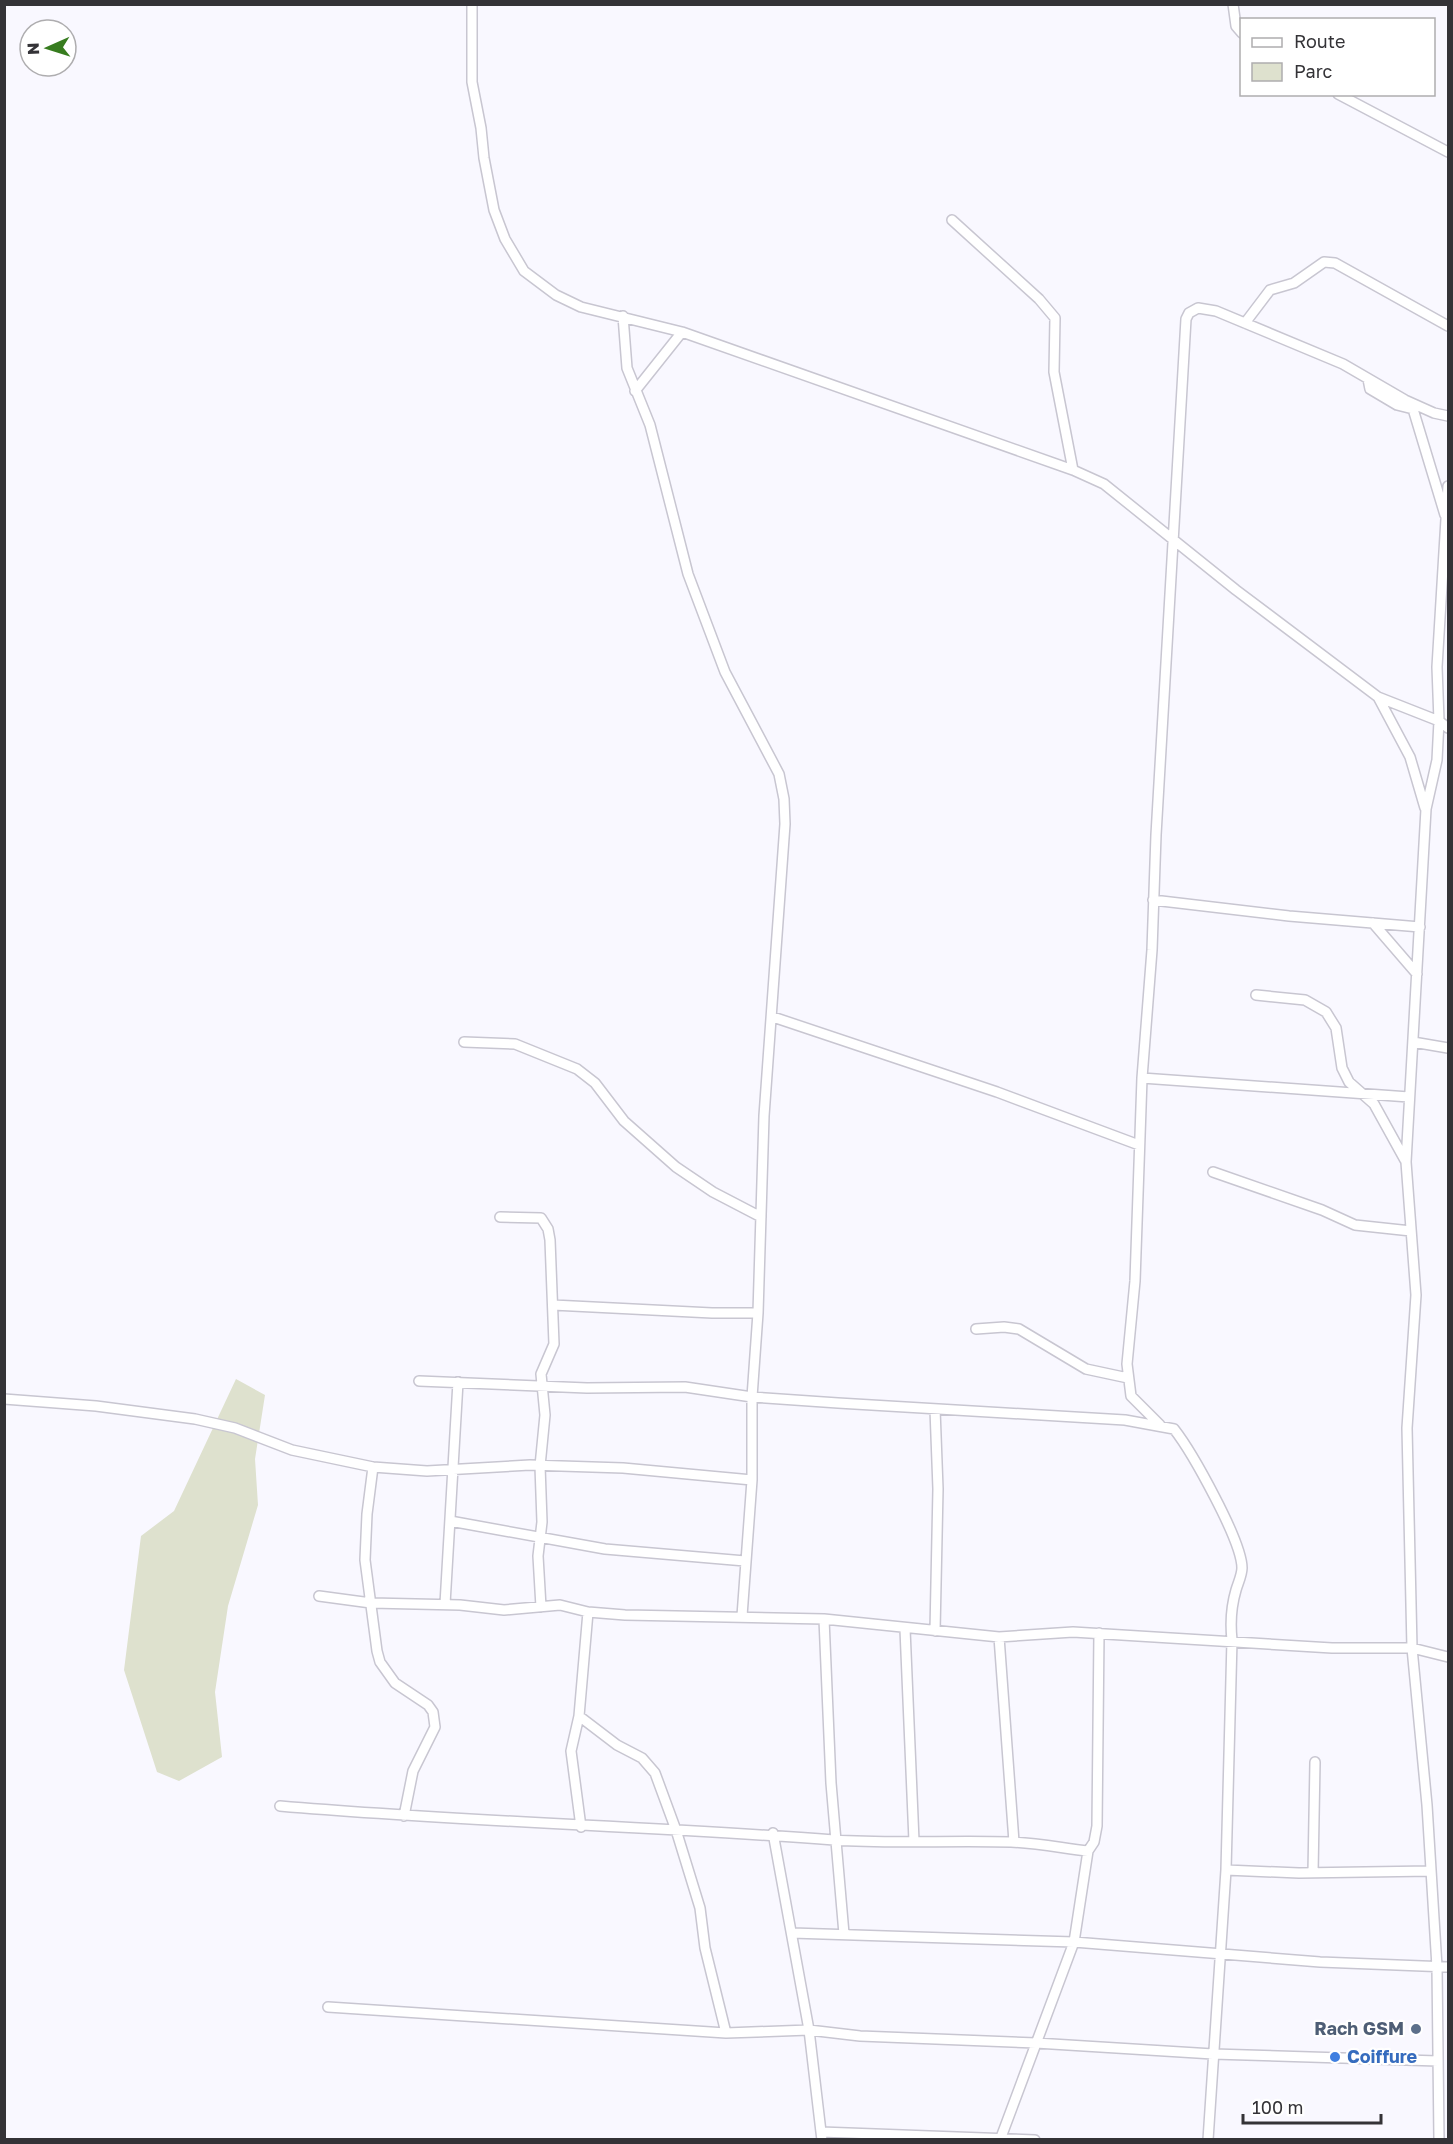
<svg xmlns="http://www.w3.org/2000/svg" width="1453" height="2144" font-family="'Golos Text',sans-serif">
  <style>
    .green { fill: #dee1ce }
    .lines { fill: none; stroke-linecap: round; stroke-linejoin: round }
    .street-casing { stroke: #c8c6d1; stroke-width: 12 }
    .street { stroke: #fff; stroke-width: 9 }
    .service-dot { fill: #5c6f8a; stroke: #fff; stroke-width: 2 }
    .shop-dot { fill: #3f7fe0; stroke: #fff; stroke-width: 2 }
    .labels { text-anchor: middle; stroke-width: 4.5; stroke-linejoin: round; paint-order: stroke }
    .service-label { font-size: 18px; font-weight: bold; fill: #4e5e75; stroke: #fff; text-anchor: end }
    .shop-label { font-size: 18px; font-weight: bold; fill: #366cbe; stroke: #fff; text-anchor: start }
  </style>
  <rect width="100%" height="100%" fill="#f9f8ff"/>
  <path class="green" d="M236 1379 265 1395 255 1459 258 1505 228 1606 215 1692 222 1757 179 1781 157 1772 124 1670 141 1536 174 1511Z"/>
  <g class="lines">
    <defs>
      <path id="street" d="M472 4V82L481 128 484 158 494 210 505 239 524 271 556 295 581 307 682 332 1073 470 1104 484 1236 590 1378 697 1410 757 1425 808
        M1233 4 1236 26 1242 33
        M1338 94 1448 152
        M952 220 1039 299 1055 318 1054 372 1073 470
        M623 316 627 368 650 425 688 574 725 672 779 774 784 799 785 824 764 1116 758 1313 752 1397V1480L742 1616
        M1245 323 1270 290 1294 283 1324 262 1335 263 1448 326
        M1368 379 1370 389 1397 405 1413 409 1445 515
        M635 391 682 332
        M1378 697 1439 721 1448 728
        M1153 900 1289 916 1420 927
        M1373 923 1417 974
        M1256 995 1305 1000 1326 1012 1336 1028 1342 1068 1349 1082 1374 1104 1405 1160
        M773 1017 997 1092 1139 1145
        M464 1042 515 1044 577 1069 595 1083 624 1121 676 1167 713 1192 761 1217
        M1413 1042 1448 1048
        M1142 1078 1409 1097
        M1213 1172 1322 1210 1355 1225 1411 1231
        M500 1217 541 1218 548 1229 550 1240 554 1344 541 1374 545 1415 540 1466 542 1522 538 1556 541 1607
        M553 1305 712 1313H758
        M976 1329 1004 1327 1019 1329 1086 1369 1128 1378
        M419 1381 587 1388 685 1387 752 1397 838 1403 1125 1420 1174 1429C1192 1452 1242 1541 1242 1568 1242 1575 1238 1583 1236 1590 1231 1607 1230 1622 1232 1640L1226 1870 1208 2140
        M4 1399 96 1406 195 1419 235 1428 292 1450 373 1467 427 1471 530 1465 623 1468 752 1480
        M1160 1425 1131 1396 1127 1364 1135 1281 1142 1078 1152 950 1156 835 1186 319 1189 313 1198 308 1216 311 1343 364 1405 400 1434 413 1448 416
        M373 1467 367 1514 365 1560 377 1651 380 1662 395 1683 428 1705 433 1712 435 1727 413 1771 404 1816
        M450 1521 605 1549 745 1561
        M319 1596 371 1603 460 1605 504 1610 560 1605 588 1612 625 1615 824 1619
        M445 1604 458 1382
        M905 1629 914 1841
        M935 1631 938 1489 935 1409
        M999 1637 1014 1842
        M579 1716 617 1745 642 1758 655 1773 676 1830 700 1908 705 1948 726 2033
        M280 1806C465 1822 649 1826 834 1840 892 1844 952 1840 1011 1842 1036 1843 1062 1848 1088 1851L1094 1842 1097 1826 1099 1633
        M581 1827 571 1751 579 1716 588 1612
        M773 1833 809 2030 821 2132
        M1226 1870 1299 1873 1431 1871
        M1313 1873 1315 1762
        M792 1933 1074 1942 1088 1851
        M844 1934 831 1783 824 1619 999 1637 1073 1632 1332 1648H1412L1448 1657
        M328 2007 726 2033 809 2030 860 2036 1036 2043 1213 2054 1438 2061
        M822 2140 821 2132 1035 2140
        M1000 2140 1074 1942 1320 1962 1448 1967
        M1439 2140 1437 1967 1427 1805 1412 1648 1407 1428 1416 1295 1406 1162 1426 809 1437 760 1439 721 1437 667 1448 486"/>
    </defs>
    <use href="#street" class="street-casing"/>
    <use href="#street" class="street"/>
  </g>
  <circle class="service-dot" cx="1416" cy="2029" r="6"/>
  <circle class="shop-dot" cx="1335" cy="2057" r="6"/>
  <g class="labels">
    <g class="service-label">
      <text x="1404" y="2035">Rach GSM</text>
    </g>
    <g class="shop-label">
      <text x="1347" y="2063">Coiffure</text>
    </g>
  </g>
  <rect width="1453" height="2144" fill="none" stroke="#343337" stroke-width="12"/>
  <rect x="1240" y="18" width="195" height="78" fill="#ffffff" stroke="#aeadaf" stroke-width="1.5"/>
  <rect x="1252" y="38" width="30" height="9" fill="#ffffff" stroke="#aeadaf" stroke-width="1.5"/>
  <text x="1294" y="48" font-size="18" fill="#343337">Route</text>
  <rect x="1252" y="63" width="30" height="18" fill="#dee1ce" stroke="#aeadaf" stroke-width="1.5"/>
  <text x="1294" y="78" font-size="18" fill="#343337">Parc</text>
  <g transform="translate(48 48) rotate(267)"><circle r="28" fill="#ffffff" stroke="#aeadaf" stroke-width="1.5"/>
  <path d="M0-4.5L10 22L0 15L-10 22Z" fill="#377c1f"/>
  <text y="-9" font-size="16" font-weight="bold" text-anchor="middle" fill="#343337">N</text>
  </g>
  <path d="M1243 2114v9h138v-9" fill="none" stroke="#343337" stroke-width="3"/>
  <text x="1252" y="2114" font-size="18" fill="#343337" stroke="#ffffff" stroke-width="4.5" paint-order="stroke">100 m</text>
</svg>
